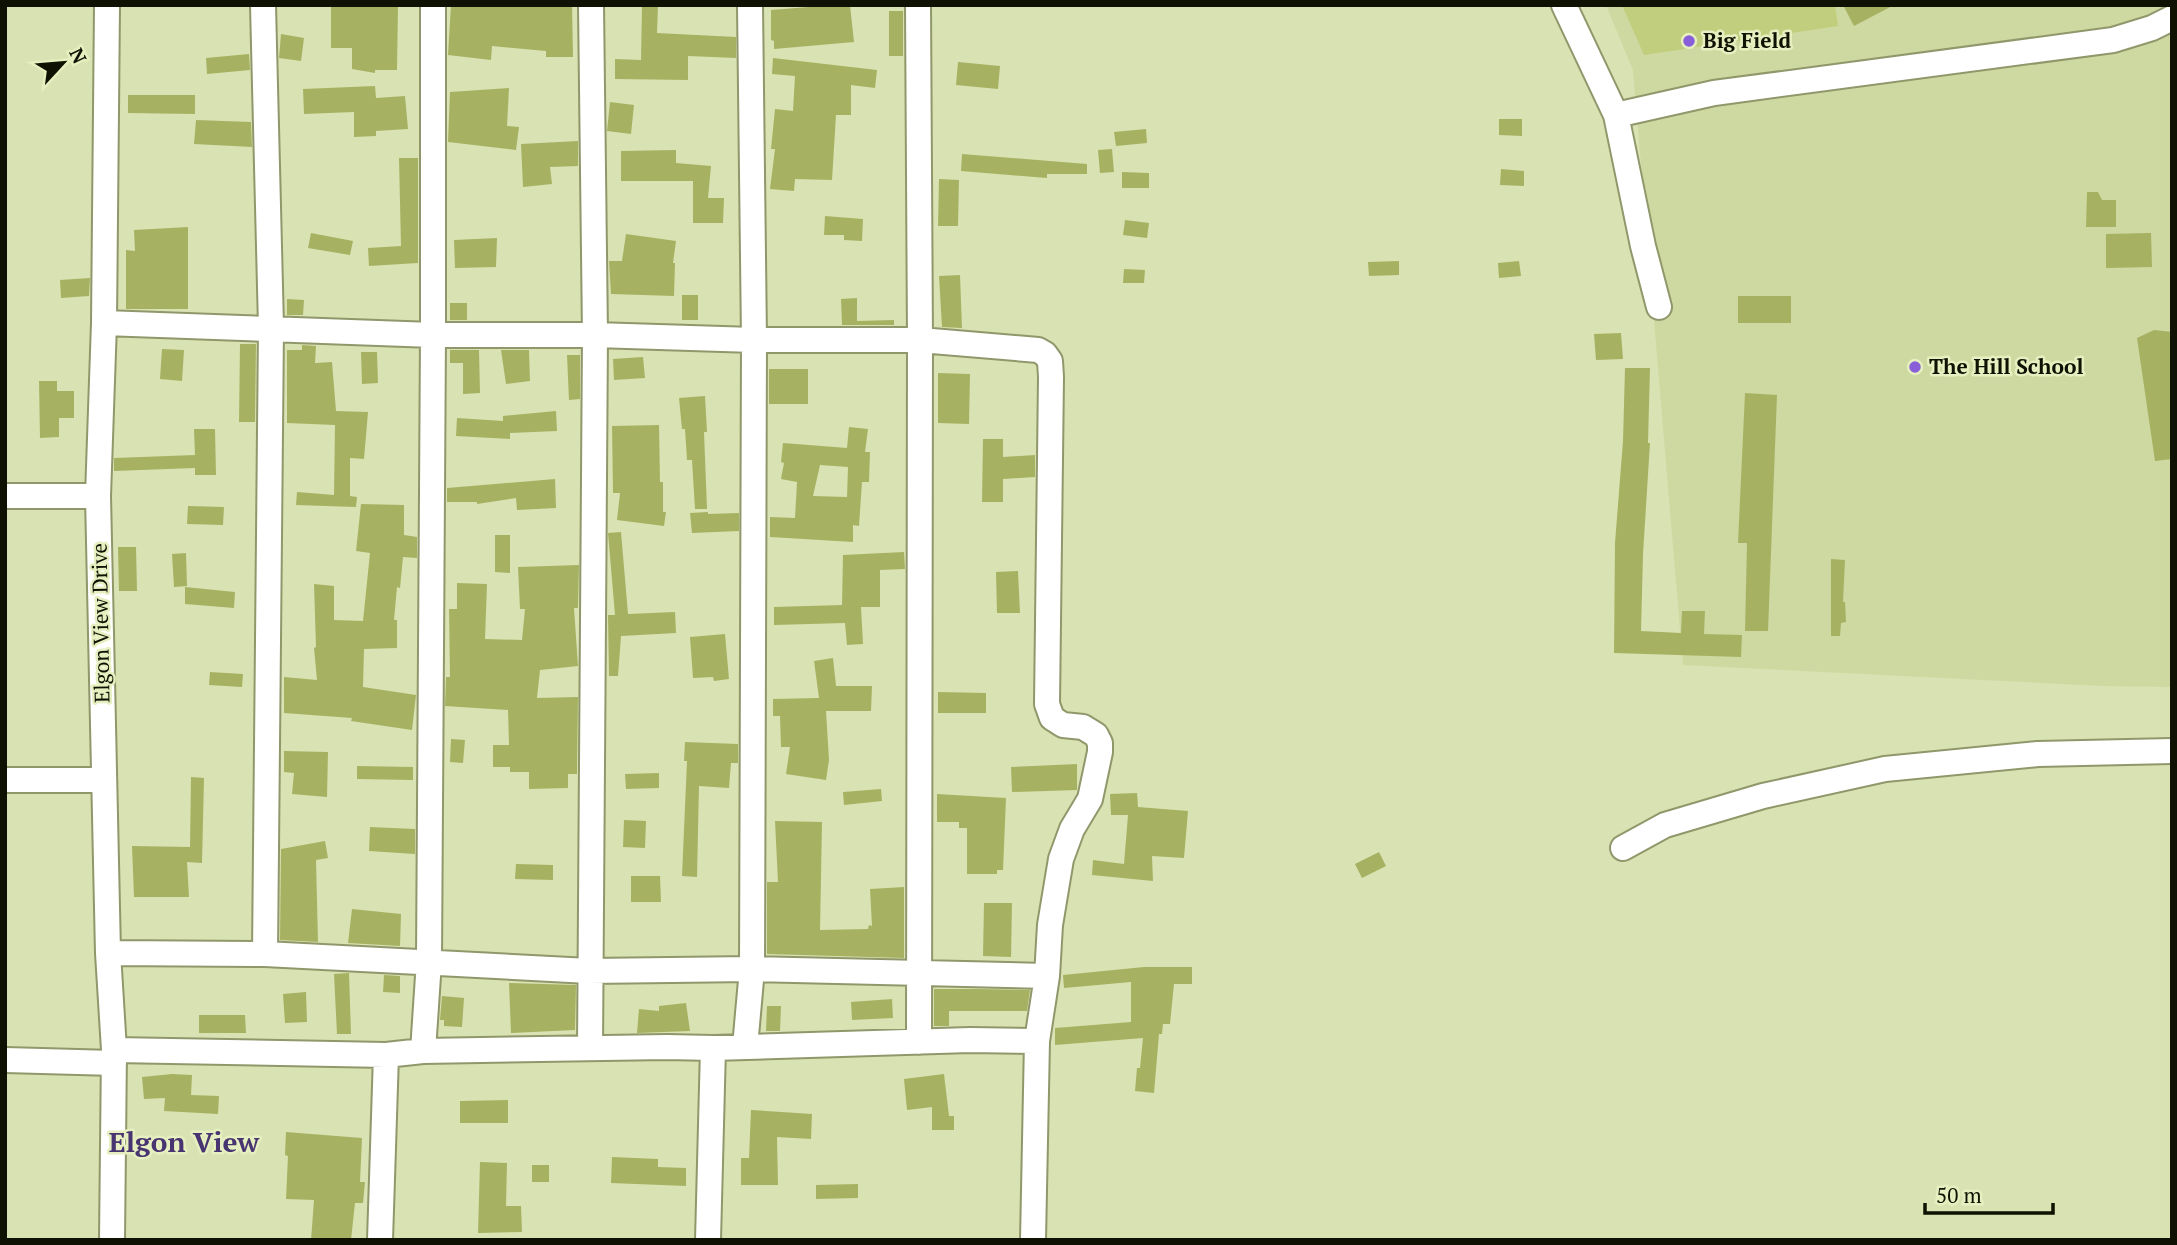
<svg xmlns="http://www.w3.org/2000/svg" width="2177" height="1245" font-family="'PT Serif',serif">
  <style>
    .built { fill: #ced8a1 }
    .green { fill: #c1ce7d }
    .building { fill: #a6b262; fill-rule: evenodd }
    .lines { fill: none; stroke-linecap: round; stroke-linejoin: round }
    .minor-casing { stroke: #90976b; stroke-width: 28 }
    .minor { stroke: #fff; stroke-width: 24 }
    .poi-dot { fill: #895fd9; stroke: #e6efbf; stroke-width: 2.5 }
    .labels { text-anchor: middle; stroke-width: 5; stroke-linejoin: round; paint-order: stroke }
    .poi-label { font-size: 21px; font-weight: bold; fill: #0f1102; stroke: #e6efbf; text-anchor: start }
    .street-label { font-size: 21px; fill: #0f1102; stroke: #e6efbf }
    .district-label { font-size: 28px; font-weight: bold; fill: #473470; stroke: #e6efbf }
  </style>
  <rect width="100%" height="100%" fill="#d9e2b2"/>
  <path class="built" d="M1606 5H2172V687L2103 686 1683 665 1633 70Z"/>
  <path class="green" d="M1622 5H1835L1838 26 1644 55Z"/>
  <path class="building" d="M331 5H398L397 70H375V73L352 69V48H331Z
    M451 5H572L573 57H546V51L492 46 491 60 448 55Z
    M642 5H658L657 33 736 37V58L688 56V80L615 79V59L641 60Z
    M834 5H850L854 42 774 49V41L771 40V10Z
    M1843 5H1894L1854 26Z
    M889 11H903V56H889Z
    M281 34 304 38 301 61 279 58Z
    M249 54 250 70 207 74 206 58Z
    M773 58 877 70 875 88 851 85V115H836L832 180 795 179 794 191 770 189 775 149H771L775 109 793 111 795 76 772 74Z
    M958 62 1000 66 998 89 956 85Z
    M375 86 376 98 405 96 408 129 376 131V136L354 137V112L304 114 303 89Z
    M509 88 507 126 519 127 516 150 448 142 450 92Z
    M128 95H195V114L128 113Z
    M610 102 634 105 631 134 607 131Z
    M1499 119H1522V136L1499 135Z
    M196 120 251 122 252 147 194 144Z
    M1146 129 1147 143 1116 146 1114 132Z
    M578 141V166L550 167 552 184 523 187 521 144Z
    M1112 149 1114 172 1100 173 1098 150Z
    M676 150V163L711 166 708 198H724L723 223H693V181H621V151Z
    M962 154 1087 164V174H1047V178L961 171Z
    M399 158H418V263L369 266 368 248 401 246Z
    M1501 169 1524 171V186L1500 185Z
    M1122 172 1149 173V188H1122Z
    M939 179 959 180 958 226H938Z
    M2087 192H2098L2102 200H2116V227H2086Z
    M825 216 863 219 862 241 844 240V235H824Z
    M1125 220 1149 223 1147 238 1123 235Z
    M188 227V309H126V250L135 251 134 230Z
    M311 233 353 241 350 255 308 248Z
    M2151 233 2152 267 2106 268V234Z
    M626 234 676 241 673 263H675L674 296 611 294 609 261H622Z
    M497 238 496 267 455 268 454 240Z
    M1399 261V275L1369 276 1368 262Z
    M1519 261 1521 276 1499 278 1498 263Z
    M1124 269 1145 270 1144 283H1123Z
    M960 275 962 328 942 327 939 276Z
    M90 278 89 296 61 298 60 280Z
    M682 295H698V320H682Z
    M1738 296H1791V323H1738Z
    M857 298V321L894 320V325H842L841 299Z
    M287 299 304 300 303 315H287Z
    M450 303H467V320H450Z
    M2154 330 2172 332V459L2155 461 2137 338Z
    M1621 333 1623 359 1596 360 1594 334Z
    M240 344H256L255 422H239Z
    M302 345 316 346 315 363 332 362 336 411 368 412 364 459 350 458V496L357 497 356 507 296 505 297 492 334 495 335 425 287 423V350H302Z
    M162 349 184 350 182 381 160 379Z
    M450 350H479L480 393 463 394V363H450Z
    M501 350H529L530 381 506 384Z
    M361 352H377L378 383 362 384Z
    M567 355H580V399L569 400Z
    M643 357 645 378 614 380 613 359Z
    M1625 368H1650L1648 443H1650L1643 554 1641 631 1681 633 1682 611H1705L1704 634 1742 635 1741 657 1614 653 1615 543 1623 441Z
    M769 369H808V404H769Z
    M938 373 970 374 969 424 938 423Z
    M39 381H57V391H74V418H59V437L40 438Z
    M1745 393 1777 395 1768 631H1745L1747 543H1738Z
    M705 396 707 432H704L707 509H695L692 460H687L685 429H682L679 398Z
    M556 411 557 431 510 433V439L456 436 457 418 503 421V416Z
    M659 425 660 482H663V512H666L664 526 617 520 620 493H613L612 426Z
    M849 427 868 429 865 452H870L869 482H862L859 526 853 525V542L770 537V517L795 518 797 482 781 479 784 463 781 462 783 443 847 448ZM820 465 848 467 847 497 813 496Z
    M194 429H215L216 475H195V468L114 471V458L195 455Z
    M983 439H1003V457L1035 455V477L1003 479V502H982Z
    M555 479 556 508 517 510 516 498 477 504V502H447V488Z
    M361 504 404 505V535L417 537V558L403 557 400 588 397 587 394 620H397V648L364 649 363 687 416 695 412 730 351 721 352 718 284 713V677L317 680 314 648 316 647 314 584 334 586V620L363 621 370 553 356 551Z
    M188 506 224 507 223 525 187 524Z
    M708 512V514L739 513V531L692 533 690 513Z
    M621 532 628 614 675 612 676 633 621 636 618 676H609L608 615H615L608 533Z
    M495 535H510V573L495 572Z
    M118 547H136L137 591H119Z
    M904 552 905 569 880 570V607H861L863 644 847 645 845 623 774 625V607L842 605 843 555Z
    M186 553 187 586 174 587 172 554Z
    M1831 559 1845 560 1843 602H1845L1846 622 1841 623 1840 636H1831Z
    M579 565 578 608H574L578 666 540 670 537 698 578 697 577 774H568V788L529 789V772H510V767H493V745H509L508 710 445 706 446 677H450L449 609H457V583L487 584 485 639 522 640 525 609H520L518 567Z
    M1018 571 1020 613H997L996 572Z
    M185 587 235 592 234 608 185 604Z
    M725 634 729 679 714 681 713 677 693 678 690 637Z
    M833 658 836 686H872L871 711H826L829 760 826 780 786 774 790 747H781L780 716H773V699L819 698 814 661Z
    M210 672 243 674 242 687 209 685Z
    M938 692 986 693V713H938Z
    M451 739 465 740 463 763 450 762Z
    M685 742 738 744V763H731L729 788 699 786 697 877 682 876 687 761H684Z
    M284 751 328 752 327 797 292 794 294 773 284 772Z
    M1077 764V790L1012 792 1011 767Z
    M357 766 413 767V780L357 779Z
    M659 773V788L626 789 625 774Z
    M191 777 204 778 202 863 187 862 189 897H134L132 846 190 847Z
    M881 789 882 801 844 805 843 792Z
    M1137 793 1138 807 1188 811 1184 858 1152 856 1153 881 1092 875 1093 860 1124 864 1128 815H1111L1110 794Z
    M937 794 1006 798 1003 870H997V874H967V828H959V822H937Z
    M624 820 646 821 645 848 623 847Z
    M775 821 822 822 820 930 868 929 869 925 872 926 870 889 904 887V958L767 954V882H778Z
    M370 827 415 829V854L369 851Z
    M325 841 328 858 316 860 318 942 280 940 281 849Z
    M1379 852 1386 866 1362 878 1355 864Z
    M516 864 553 865V880L515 879Z
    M631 876H660L661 902H631Z
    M984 903H1012L1011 957 983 956Z
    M352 909 401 914 400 946 348 943Z
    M1144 967H1192V984H1174L1170 1024H1163L1162 1034H1159L1154 1093 1135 1091 1137 1068H1140L1143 1038 1055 1045V1028L1131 1022V982L1064 988 1063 975Z
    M349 973 351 1034H337L334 974Z
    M384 975 400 976V993L383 992Z
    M509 983 576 985 575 1030 511 1033Z
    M934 989H978L1030 990 1027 1011H949V1026H934Z
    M306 992 307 1022 285 1023 283 994Z
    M442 996 464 998 462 1027 444 1026V1020H440Z
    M892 999 893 1018 852 1020 851 1002Z
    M686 1003 690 1031 637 1033 639 1009 659 1011V1006Z
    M767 1006H781L780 1031H766Z
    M199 1015H245L246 1033H199Z
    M172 1074 192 1075 191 1095 219 1096 218 1114 164 1111 165 1098 144 1099 142 1077Z
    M944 1074 949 1116H954V1130H932V1107L907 1110 904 1079Z
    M508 1100V1123H460V1101Z
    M751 1110 812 1114 811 1139 777 1137 778 1185H741V1158H749Z
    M286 1132 362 1138 360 1182H365L363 1203H355L351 1240H311L314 1200 286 1199 288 1156 285 1155Z
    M612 1157 658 1159V1167L686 1168V1186L611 1183Z
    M480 1162 507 1163 506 1206H521L522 1232 478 1233Z
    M532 1165H549V1182H532Z
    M858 1184V1198L816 1199V1185Z"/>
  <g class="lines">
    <defs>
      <path id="minor" d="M107 5 104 323 98 496 108 953 114 1050 112 1240
        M263 5 271 327 265 954
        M918 5 920 340 919 1042
        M1564 5 1616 115 1714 93 2113 40 2152 28 2172 18
        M1616 115 1643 246 1659 307
        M104 323 433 335H595L754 340H920L1038 350 1045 354 1050 361 1051 377 1047 704 1052 718 1063 725 1083 727 1096 735 1100 743V752L1090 799 1072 829 1061 859 1050 925 1047 976 1037 1041 1033 1240
        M5 496H98
        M5 780H104
        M1623 848 1665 825 1763 796 1885 769 2038 754 2172 751
        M108 953 265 954 589 971 752 969 1047 976
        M745 1047 752 969 754 340 750 5
        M590 1048 595 335 591 5
        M114 1050 386 1055 423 1051 667 1047 713 1048 970 1040 1037 1041
        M423 1051 429 961 433 335V5
        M5 1060 114 1063
        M380 1240 386 1055
        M708 1240 713 1048"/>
    </defs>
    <use href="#minor" class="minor-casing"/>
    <use href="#minor" class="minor"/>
  </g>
  <g class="poi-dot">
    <circle cx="1689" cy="41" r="7"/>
    <circle cx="1915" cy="367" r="7"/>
  </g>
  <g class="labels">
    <g class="poi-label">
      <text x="1703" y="48">Big Field</text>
      <text x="1929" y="374">The Hill School</text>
    </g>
    <g class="street-label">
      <text transform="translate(101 623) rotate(-91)" y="7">Elgon View Drive</text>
    </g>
    <g class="district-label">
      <text x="184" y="1152">Elgon View</text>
    </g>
  </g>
  <rect width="2177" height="1245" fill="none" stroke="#0f1102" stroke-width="14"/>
  <g transform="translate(63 63) rotate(64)" stroke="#e6efbf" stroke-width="5" paint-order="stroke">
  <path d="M0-5L12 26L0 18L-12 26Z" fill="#0f1102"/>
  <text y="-10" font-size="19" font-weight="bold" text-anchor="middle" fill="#0f1102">N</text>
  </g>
  <path d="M1925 1203v10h128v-10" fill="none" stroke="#0f1102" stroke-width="3.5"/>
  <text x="1936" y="1203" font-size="21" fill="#0f1102" stroke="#e6efbf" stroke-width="5" paint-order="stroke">50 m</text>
</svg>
